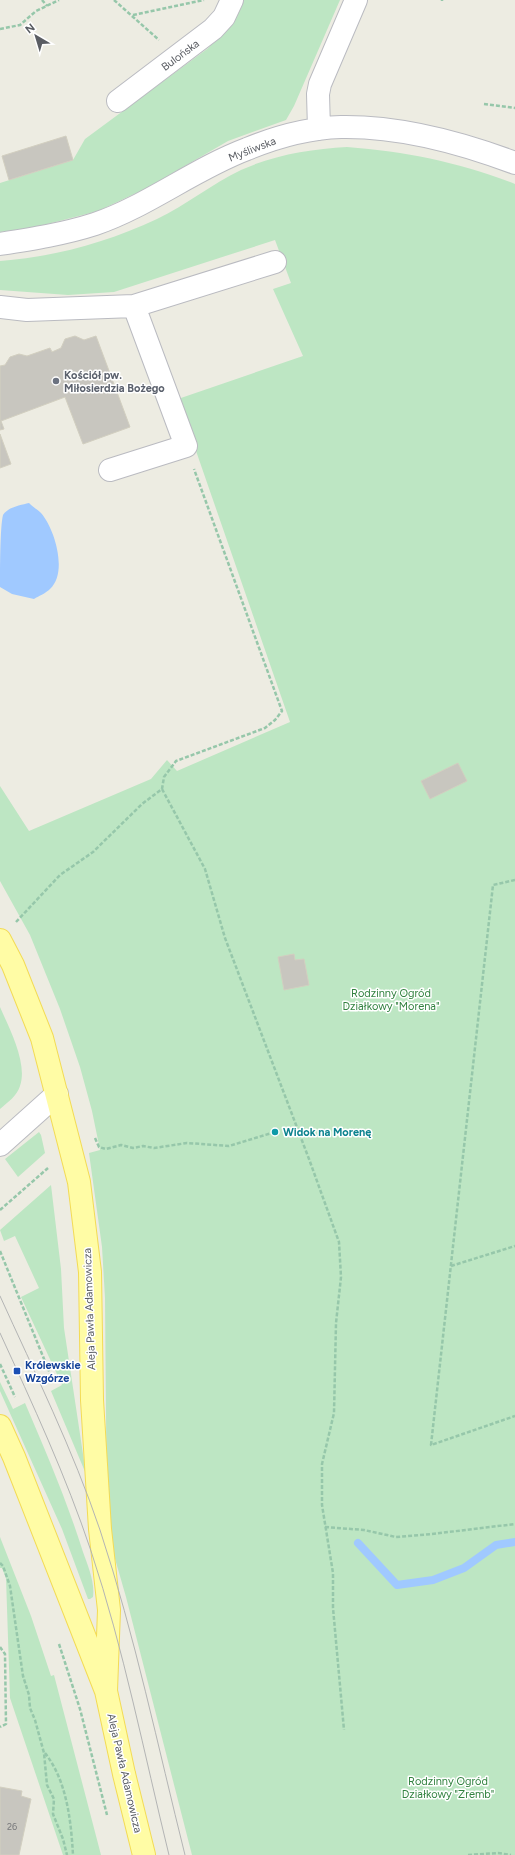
<svg xmlns="http://www.w3.org/2000/svg" width="515" height="1855" font-family="Figtree,sans-serif">
  <style>
    .green { fill: #bde6c3 }
    .water { fill: #a0c9ff }
    .lines { fill: none; stroke-linecap: round; stroke-linejoin: round }
    .stream { stroke: #a0c9ff; stroke-width: 8 }
    .building { fill: #c8c6bf; stroke: #d2cfc0 }
    .minor-casing { stroke: #babbc1; stroke-width: 24 }
    .major-casing { stroke: #f3db55; stroke-width: 24 }
    .path { stroke: #96c7aa; stroke-width: 2.5; stroke-dasharray: 4 2; stroke-linecap: butt }
    .minor { stroke: #fff; stroke-width: 22 }
    .major { stroke: #fffca5; stroke-width: 22 }
    .tram { stroke: #b3b4b4; stroke-width: 1 }
    .worship-dot { fill: #6b7280; stroke: #fff; stroke-width: 1.5 }
    .culture-dot { fill: #0f9aa8; stroke: #fff; stroke-width: 1.5 }
    .transit-dot { fill: #1a4fb4; stroke: #fff; stroke-width: 1.5 }
    .labels { text-anchor: middle; stroke-width: 3; stroke-linejoin: round; paint-order: stroke }
    .number-label { font-size: 9px; fill: #76777a }
    .street-label { font-size: 11px; fill: #5a5d63; stroke: #fff }
    .worship-label { font-size: 11px; font-weight: bold; fill: #5b616d; stroke: #fff; text-anchor: start }
    .park-label { font-size: 11px; fill: #328240; stroke: #fff }
    .culture-label { font-size: 11px; font-weight: bold; fill: #0d838f; stroke: #fff; text-anchor: start }
    .transit-label { font-size: 11px; font-weight: bold; fill: #164399; stroke: #fff; text-anchor: start }
  </style>
  <rect width="100%" height="100%" fill="#edece2"/>
  <path class="green" d="M244 0H340L294 106 286 120 228 141 147 188 98 211 36 227 0 232V183L73 160 85 139 207 49 233 24Z
    M347 147C408 152 458 162 515 184V1855H192L126 1597 107 1531 105 1298 102 1247 89 1153 100 1150 92 1111 80 1067 60 1009 30 935 0 881V786L29 831 151 779 167 760 177 771 290 722 178 399 303 356 273 289 291 283 275 240 114 292 68 295 0 290V261C55 257 108 242 157 219 186 205 212 184 241 170 274 155 311 149 347 147Z
    M0 1007C9 1028 28 1063 20 1086 17 1096 8 1102 0 1109Z
    M39 1132 41 1135 45 1153 18 1177 5 1159Z
    M51 1185 61 1269 64 1328 86 1474 51 1391 62 1385 21 1297 39 1288 15 1236 4 1241 0 1230Z
    M0 1382 13 1409 25 1403C46 1452 67 1501 83 1552 88 1566 95 1582 93 1597L90 1599H88L62 1529 0 1391Z
    M0 1537 31 1616 51 1676 54 1675 101 1855H63L10 1698 6 1578 2 1568H0Z"/>
  <path class="water" d="M29 503C33 507 38 510 41 513 55 529 68 573 50 589 46 593 39 596 34 599L12 594 0 587C0 572 0 526 3 515 8 507 21 505 29 503Z"/>
  <g class="lines">
    <path class="stream" d="M358 1543 397 1585 433 1580 464 1568 496 1545 515 1542"/>
  </g>
  <path class="building" d="M66 136 73 160 9 180 2 156Z
    M75 336 84 340 96 336 130 427 83 444 65 397 1 421 4 429 0 430V366L5 365 10 357 19 354 27 356 50 348 52 352 61 348 65 339Z
    M0 434 11 464 0 468Z
    M458 763 467 781 430 799 421 781Z
    M294 954 295 960 304 959 309 985 284 990 278 957Z
    M0 1787 22 1791 21 1796 31 1799 19 1855H0Z"/>
  <g class="lines">
    <defs>
      <path id="minor" d="M118 101 213 29 224 17 232 0
        M319 129 318 94 320 84 356 0
        M0 244C32 239 64 234 95 224 148 206 194 169 247 149 276 137 310 128 341 127 398 126 462 143 515 163
        M0 307 27 310 134 306 275 262
        M110 470 186 446 134 306
        M0 1145 57 1094"/>
      <path id="major" d="M0 940 13 965 42 1038 79 1182 90 1272 92 1400 100 1529 109 1610 106 1691
        M0 1426 14 1457 106 1691 124 1774 144 1855"/>
    </defs>
    <use href="#minor" class="minor-casing"/>
    <use href="#major" class="major-casing"/>
    <path class="path" d="M42 0 47 6
      M114 0 159 40
      M442 1V0
      M133 15 204 0
      M0 29 20 25 36 11 59 0
      M484 104 515 108
      M162 789 205 869 225 938 309 1159 339 1242 341 1277 336 1323 334 1413 322 1464V1505L333 1573V1608L344 1730
      M515 880 493 885 431 1445 515 1416
      M16 922 60 875 93 852 142 804 162 789 164 777 176 761 265 728 275 720 282 711 194 469
      M95 1138 99 1147 106 1149 121 1145 133 1148 143 1146 154 1148 187 1143 229 1146 275 1132
      M0 1210 48 1168
      M0 1251 53 1381
      M451 1266 515 1246
      M0 1364 15 1397
      M325 1527 364 1530 396 1537 432 1534 515 1524
      M0 1563 3 1566 10 1586 23 1676 29 1695 30 1708 35 1720 44 1753 47 1785 54 1799 53 1814 63 1839 67 1855
      M59 1644 80 1709 107 1815
      M0 1647 5 1654 6 1724 0 1727
      M45 1753C67 1781 71 1821 73 1855
      M468 1855 498 1853 511 1855"/>
    <use href="#minor" class="minor"/>
    <use href="#major" class="major"/>
    <path class="tram" d="M0 1296C35 1373 73 1450 100 1530 135 1636 158 1747 185 1855
      M0 1333C33 1405 66 1476 91 1551 124 1650 144 1753 169 1855"/>
  </g>
  <circle class="worship-dot" cx="56" cy="381" r="4"/>
  <circle class="culture-dot" cx="275" cy="1132" r="4"/>
  <rect class="transit-dot" x="13" y="1367" width="8" height="8" rx="2"/>
  <g class="labels">
    <g class="number-label">
      <text x="12" y="1830">26</text>
    </g>
    <g class="street-label">
      <text transform="translate(180 55) rotate(-37)" y="4">Bulońska</text>
      <text transform="translate(252 149) rotate(-21)" y="4">Myśliwska</text>
      <text transform="translate(89 1309) rotate(-92)" y="4">Aleja Pawła Adamowicza</text>
      <text transform="translate(125 1773) rotate(77)" y="4">Aleja Pawła Adamowicza</text>
    </g>
    <g class="worship-label">
      <text x="64" y="379">Kościół pw.<tspan x="64" dy="13">Miłosierdzia Bożego</tspan></text>
    </g>
    <g class="park-label">
      <text x="391" y="997">Rodzinny Ogród<tspan x="391" dy="13">Działkowy "Morena"</tspan></text>
      <text x="448" y="1785">Rodzinny Ogród<tspan x="448" dy="13">Działkowy "Zremb"</tspan></text>
    </g>
    <g class="culture-label">
      <text x="283" y="1136">Widok na Morenę</text>
    </g>
    <g class="transit-label">
      <text x="25" y="1369">Królewskie<tspan x="25" dy="13">Wzgórze</tspan></text>
    </g>
  </g>
  <g transform="translate(36 36) rotate(322)" stroke="#ffffff" stroke-width="3" paint-order="stroke">
  <path d="M0-3L7 15L0 10L-7 15Z" fill="#5a5d63"/>
  <text y="-6" font-size="11" font-weight="bold" text-anchor="middle" fill="#5a5d63">N</text>
  </g>
</svg>
